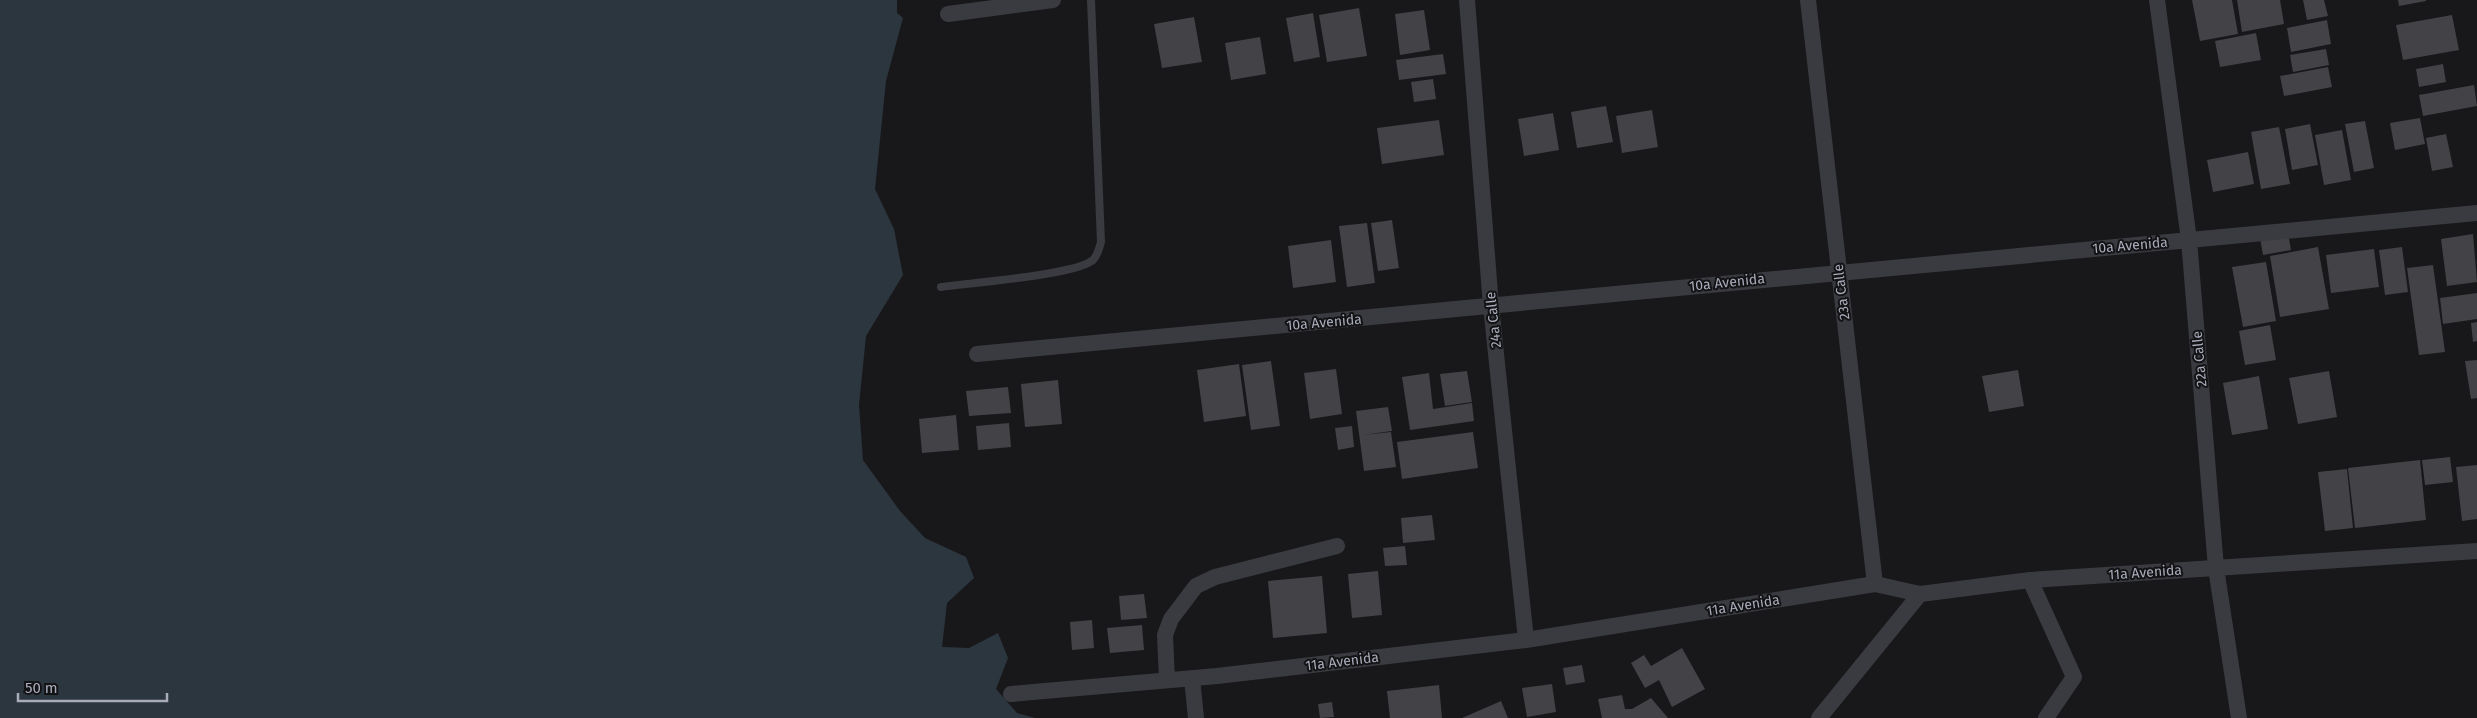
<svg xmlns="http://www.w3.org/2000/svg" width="2477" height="718" font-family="'Fira Sans',sans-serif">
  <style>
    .water { fill: #2c363f }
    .building { fill: #424247 }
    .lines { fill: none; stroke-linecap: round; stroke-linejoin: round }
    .service { stroke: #3a3b41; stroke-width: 8 }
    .minor { stroke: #3a3b41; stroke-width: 16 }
    .labels { text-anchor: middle; stroke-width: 4; stroke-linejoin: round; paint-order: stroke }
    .street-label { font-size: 14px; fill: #a9adbb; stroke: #131315 }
  </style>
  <rect width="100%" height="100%" fill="#18181a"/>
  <path class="water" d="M0 0H897V13L903 18 886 81 875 189 894 229 903 275 866 336 859 405 863 460 900 511 925 538 966 557 974 578 947 603 942 647 969 648 998 633 1008 658 996 689 1017 713 1035 718H0Z"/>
  <path class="building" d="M2192 0H2232L2238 34 2200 41Z
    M2237 0H2280L2284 24 2242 32Z
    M2303 0H2324L2328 16 2307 20Z
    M2398 0H2426V1L2399 6Z
    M1359 8 1367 56 1327 62 1319 15Z
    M1424 10 1430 50 1400 55 1395 14Z
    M1313 13 1320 57 1294 62 1286 18Z
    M2452 15 2459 50 2403 60 2396 25Z
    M1194 17 1202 62 1162 68 1154 24Z
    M2327 20 2331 44 2291 52 2287 28Z
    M2256 33 2261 60 2220 67 2215 41Z
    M1260 37 1266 74 1231 80 1225 43Z
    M2326 49 2329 65 2293 72 2290 55Z
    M1443 54 1446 74 1399 80 1396 60Z
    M2443 64 2446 82 2419 87 2416 69Z
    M2328 67 2332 87 2284 96 2280 76Z
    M1433 79 1436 99 1414 102 1411 82Z
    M2474 85 2477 106 2423 116 2419 95Z
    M1606 106 1613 142 1577 148 1571 112Z
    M1652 110 1658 147 1622 153 1616 116Z
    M1553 113 1559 150 1524 156 1518 119Z
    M2420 118 2425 144 2395 150 2390 123Z
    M1439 120 1444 155 1382 164 1377 128Z
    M2365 121 2374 168 2354 172 2345 124Z
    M2310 124 2318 165 2292 170 2285 129Z
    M2279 127 2290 184 2261 189 2251 132Z
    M2342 130 2351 180 2324 185 2315 135Z
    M2446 134 2453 167 2432 171 2426 138Z
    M2248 152 2254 184 2213 192 2207 160Z
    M1392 220 1399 268 1378 271 1371 223Z
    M1367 223 1375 283 1347 287 1339 226Z
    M2288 233 2291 250 2263 255 2260 238Z
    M2473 234 2477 282 2447 286 2441 239Z
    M1331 240 1336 282 1293 288 1288 246Z
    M2318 247 2329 309 2280 317 2270 256Z
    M2402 247 2408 292 2385 295 2379 250Z
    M2374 249 2379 287 2331 293 2326 255Z
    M2266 262 2276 321 2243 327 2232 267Z
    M2433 265 2445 352 2419 355 2407 268Z
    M2477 293V319L2443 324 2440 298Z
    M2477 322V341L2473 342 2471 323Z
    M2270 325 2276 360 2245 365 2239 331Z
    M2477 360V398L2471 399 2465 361Z
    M1271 361 1280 426 1251 430 1242 365Z
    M1239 364 1246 416 1204 422 1197 370Z
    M1336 369 1342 414 1310 419 1304 373Z
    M2018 370 2024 406 1989 412 1982 376Z
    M1467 371 1472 402 1445 406 1440 374Z
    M2329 371 2337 417 2298 424 2289 378Z
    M1429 373 1433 409 1472 403 1474 421 1410 430 1402 377Z
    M2259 376 2268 429 2232 435 2223 383Z
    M1058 380 1062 424 1025 427 1021 384Z
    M1008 387 1011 413 969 416 966 391Z
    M1388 407 1392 431 1363 435 1391 432 1396 467 1364 471 1356 411Z
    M956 415 959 450 922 453 919 419Z
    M1009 423 1011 447 978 450 976 426Z
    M1352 426 1354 447 1338 450 1335 428Z
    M1473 432 1478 468 1402 479 1397 442Z
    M2450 457 2453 482 2425 485 2422 460Z
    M2420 460 2426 520 2355 528 2348 468Z
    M2477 465V519L2462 521 2456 467Z
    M2347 469 2353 528 2325 531 2318 472Z
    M1432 515 1435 540 1403 543 1401 518Z
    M1405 546 1407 565 1385 566 1383 548Z
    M1378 571 1382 615 1352 618 1348 574Z
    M1322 576 1327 633 1273 638 1268 581Z
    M1144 594 1147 618 1121 620 1119 596Z
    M1092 620 1094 648 1072 650 1070 622Z
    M1142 625 1144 650 1110 653 1107 628Z
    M1682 648 1705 689 1672 707 1659 680 1645 688 1631 663 1644 655 1651 666Z
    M1582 665 1585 682 1566 685 1563 668Z
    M1552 684 1556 712 1527 717 1522 688Z
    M1439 685 1442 718H1390L1387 691Z
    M1622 695 1625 709H1632L1651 698 1668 718H1602L1598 699Z
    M1501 701 1508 718H1462Z
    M1332 702 1334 717 1320 718 1318 704Z"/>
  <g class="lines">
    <path class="service" d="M941 287C969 283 1076 275 1093 260 1098 255 1099 248 1101 242L1091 0"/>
    <path class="minor" d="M1467 0 1491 306 1526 640
      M1808 0 1875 584
      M2157 0 2189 240 2216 568 2239 718
      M948 14 1053 0
      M977 354 2477 213
      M2030 580 2074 677 2046 718
      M1192 678 1196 718
      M1167 680 1165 635 1171 619 1196 586 1215 577 1337 546
      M1011 694 1217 676 1526 640 1875 584 1920 594 2030 580 2477 551
      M1819 718 1920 594"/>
  </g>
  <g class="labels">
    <g class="street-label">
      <text transform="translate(2130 245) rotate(-5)" y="5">10a Avenida</text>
      <text transform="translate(1727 282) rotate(-6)" y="5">10a Avenida</text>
      <text transform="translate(1841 292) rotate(-97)" y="5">23a Calle</text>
      <text transform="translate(1493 320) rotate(-96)" y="5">24a Calle</text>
      <text transform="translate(1324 322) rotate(-5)" y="5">10a Avenida</text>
      <text transform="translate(2199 359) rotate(-95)" y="5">22a Calle</text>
      <text transform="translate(2145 572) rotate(-4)" y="5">11a Avenida</text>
      <text transform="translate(1743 605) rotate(-9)" y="5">11a Avenida</text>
      <text transform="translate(1342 661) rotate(-7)" y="5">11a Avenida</text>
    </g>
  </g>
  <path d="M18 693v8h149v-8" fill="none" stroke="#a9adbb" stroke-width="2.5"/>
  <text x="25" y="693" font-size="15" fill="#a9adbb" stroke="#131315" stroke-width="4" paint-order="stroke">50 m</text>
</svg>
